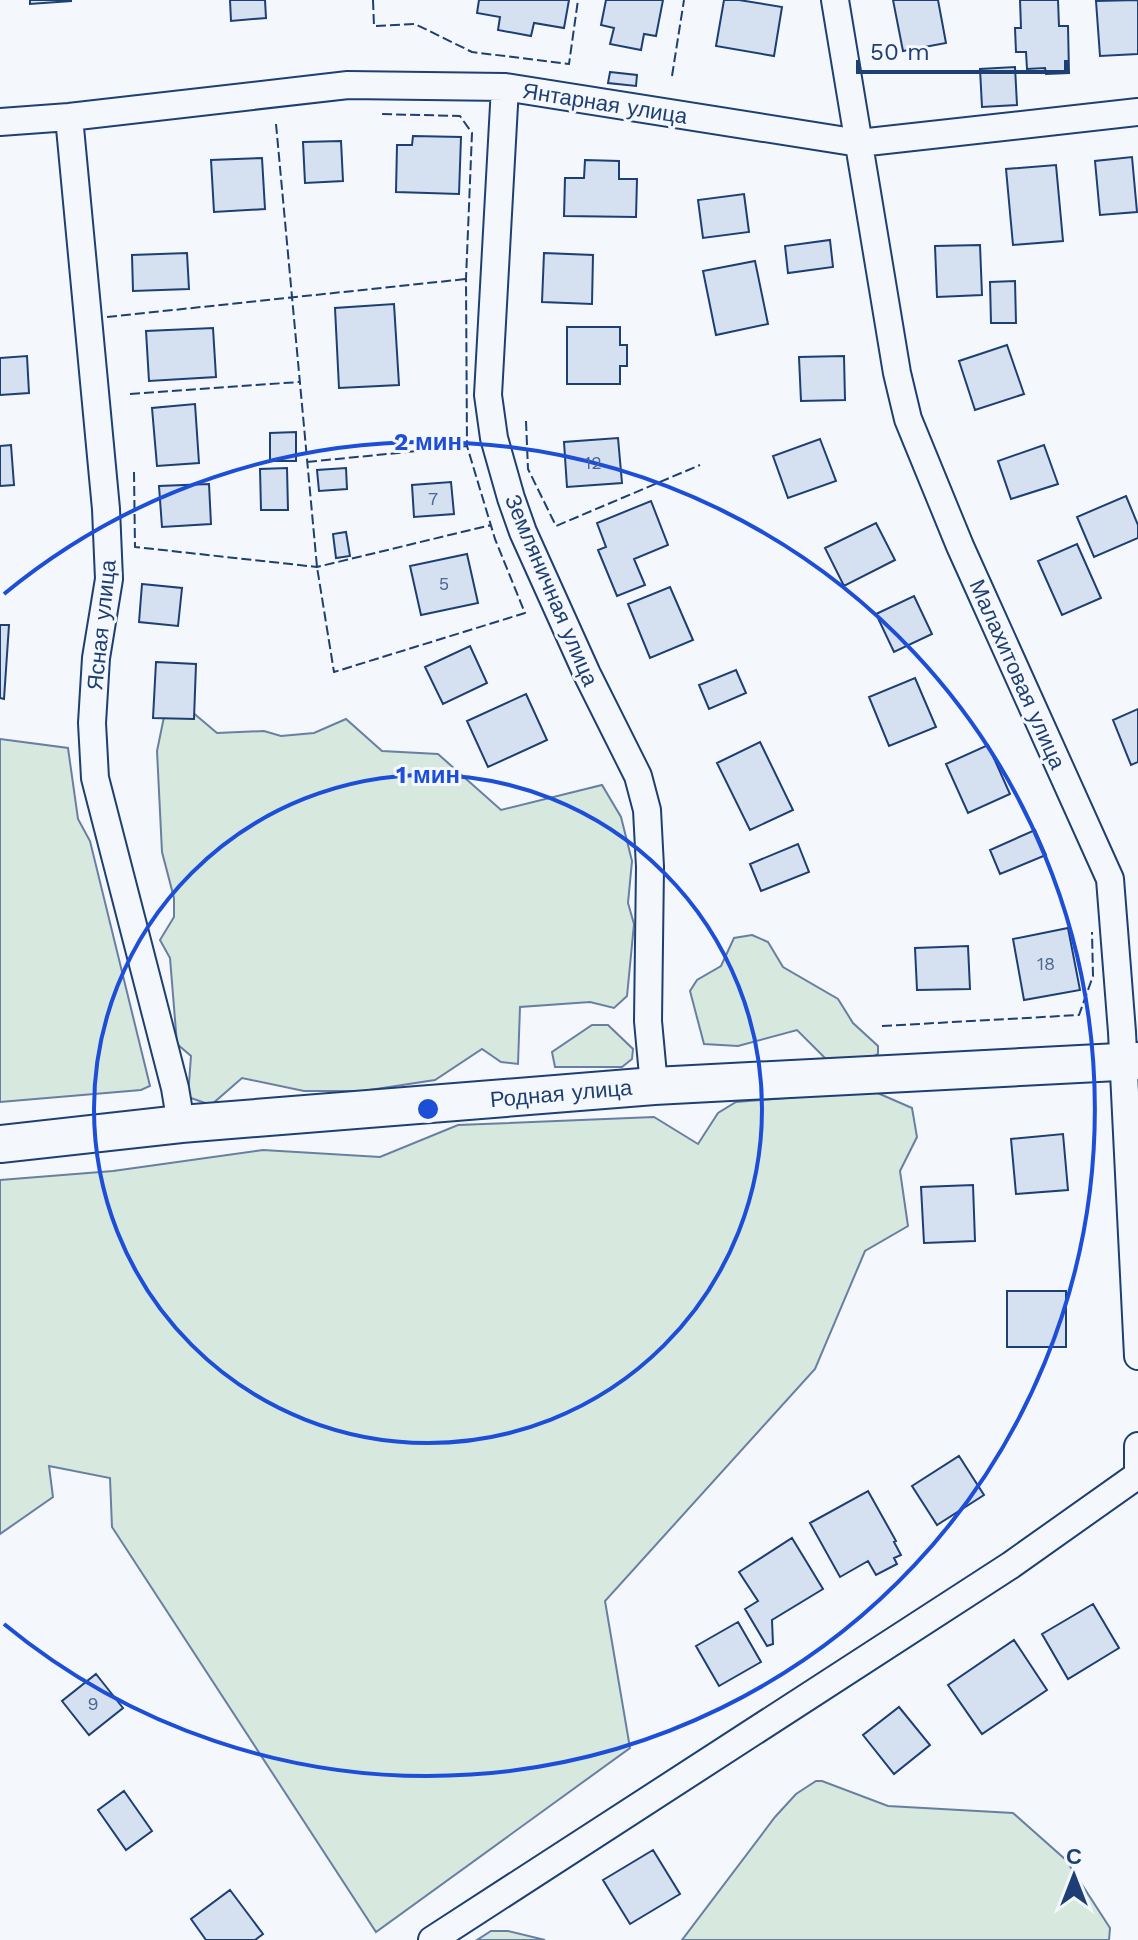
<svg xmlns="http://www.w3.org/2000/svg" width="1138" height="1940" font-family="'Work Sans',sans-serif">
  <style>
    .green { fill: #d7e8df; stroke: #687fa3; stroke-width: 2 }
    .building { fill: #d5e0f0; stroke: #1d3f73; stroke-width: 2 }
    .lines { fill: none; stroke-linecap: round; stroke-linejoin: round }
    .street-casing { stroke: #1d3f73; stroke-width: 30 }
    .secondary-casing { stroke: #1d3f73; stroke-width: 40 }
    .street { stroke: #f4f7fb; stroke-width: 26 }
    .secondary { stroke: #f4f7fb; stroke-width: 36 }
    .fence { stroke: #1d3f73; stroke-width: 2; stroke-dasharray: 10 4; stroke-linecap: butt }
    .ring { fill: none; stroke: #1d4ed8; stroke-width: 4 }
    .labels { text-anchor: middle; stroke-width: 6; stroke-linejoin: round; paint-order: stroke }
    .number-label { font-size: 18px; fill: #4b6792 }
    .street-label { font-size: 22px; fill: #1d3f73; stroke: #f4f7fb }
    .centre { fill: #1d4ed8; stroke: #f4f7fb; stroke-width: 4 }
    .ring-label { font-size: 24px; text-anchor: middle; font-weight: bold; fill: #1d4ed8; stroke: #f4f7fb; stroke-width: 6; stroke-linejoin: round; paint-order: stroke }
  </style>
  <rect width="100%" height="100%" fill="#f4f7fb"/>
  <path class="green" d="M191 711 217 733 264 731 281 736 314 733 346 719 382 751 438 754 501 810 602 785 621 817 632 861 628 903 634 924 627 996 614 1008 590 1002 520 1007 518 1064 501 1062 482 1049 435 1080 363 1091H304L242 1078 211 1105 188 1097 191 1056 177 1044 170 958 160 940 174 917V898L162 852 157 751 165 712Z
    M0 739 68 748 78 819 90 841 150 1086 141 1090 0 1102Z
    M752 935 768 942 783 967 838 999 853 1023 878 1046V1054L863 1062 827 1060 797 1030 738 1046 704 1044 690 991 697 980 721 966 734 938Z
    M592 1025H608L633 1049 632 1059 622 1067H555L552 1052Z
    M873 1091 912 1108 917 1137 900 1171 908 1226 865 1251 815 1369 605 1601 630 1748 376 1932 112 1527 110 1478 49 1466 53 1497 0 1534V1180L113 1171 263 1150 380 1157 458 1125 654 1117 698 1144 718 1113 736 1102Z
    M816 1781H822L888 1806 1013 1813 1066 1860 1110 1928 1109 1940H682L775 1817 796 1794Z
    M491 1931H508L545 1940H477Z"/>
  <path class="building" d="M30 0H71V1L30 4Z
    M230 0H265L266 18 231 21Z
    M479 0H569L564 28 534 23 531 36 498 30 500 17 477 13Z
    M606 0H663L656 36 644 34 641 50 610 44 614 28 601 25Z
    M724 0H739L782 7 774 56 716 46Z
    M893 0H938L946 43 903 51Z
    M1020 0H1058L1059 26H1068L1069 73 1046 74 1045 68 1027 69 1026 52H1016L1015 28H1021Z
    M1138 0V54L1100 56 1096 1Z
    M1015 67 1017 105 982 107 980 69Z
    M610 72 637 75 636 86 608 83Z
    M413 136 461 137 459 194 396 192 397 145H412Z
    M341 141 343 181 305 183 303 142Z
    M1132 157 1137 212 1100 215 1095 161Z
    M262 158 265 209 214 212 211 160Z
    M585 160 619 161V179H637L636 217 564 216 565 178H584Z
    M1056 165 1063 241 1013 245 1006 169Z
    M744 194 749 232 703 238 698 200Z
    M830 240 833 267 788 273 785 246Z
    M980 245 982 295 937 297 935 246Z
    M187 253 189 289 133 291 132 255Z
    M544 253 593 255 592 304 542 302Z
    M755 261 768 324 716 335 703 271Z
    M1015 281 1016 323H991L990 282Z
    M394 304 399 385 339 388 335 308Z
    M567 327H620V345H627V366H620V384H567Z
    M213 328 216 377 149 381 146 331Z
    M1007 345 1024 394 975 410 959 361Z
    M27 356 29 393 0 395V358Z
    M844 356 845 400 801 401 799 357Z
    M195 404 199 463 157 466 152 408Z
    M296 432V461H270V433Z
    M618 438 622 483 567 487 564 442Z
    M820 439 836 481 788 498 773 456Z
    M11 445 14 485 0 486V446Z
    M1044 445 1058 484 1011 499 998 461Z
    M287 468 288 510H261L260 469Z
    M346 468 347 489 319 491 317 470Z
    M451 482 454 514 414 517 412 485Z
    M209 484 211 524 162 527 159 486Z
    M1126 496 1138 525V538L1094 557 1077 517Z
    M651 501 668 545 634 559 645 585 617 596 598 550 606 547 597 523Z
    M876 523 895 560 844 586 825 548Z
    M346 532 350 556 336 558 333 534Z
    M1077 544 1101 598 1062 615 1038 561Z
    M467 554 478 603 421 615 410 566Z
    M142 584 182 588 178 626 139 622Z
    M670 587 693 640 650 658 628 604Z
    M914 596 932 634 894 652 876 614Z
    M0 625H9L4 699 0 698Z
    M470 646 487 683 443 704 425 667Z
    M156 662 196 664 194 719 153 718Z
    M736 670 746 693 709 709 699 685Z
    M915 678 936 727 889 746 869 697Z
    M526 694 547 740 488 767 467 721Z
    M1138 709V762L1131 765 1113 720Z
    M760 742 793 810 750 830 717 763Z
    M988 745 1010 794 968 813 946 764Z
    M1035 830 1046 855 1000 874 990 850Z
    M798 844 809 872 761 891 750 864Z
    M1068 928 1080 990 1024 1000 1013 939Z
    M968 946 970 989 917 990 915 948Z
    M1063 1134 1068 1190 1016 1194 1011 1139Z
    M973 1185 975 1241 924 1243 921 1187Z
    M1007 1291H1066V1347H1007Z
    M959 1456 984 1495 937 1525 912 1486Z
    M868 1491 896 1541 894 1542 901 1555 894 1558 897 1564 876 1575 868 1561 840 1577 810 1523Z
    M792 1538 823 1589 772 1620 773 1644 767 1646 745 1609 758 1601 739 1572Z
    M1093 1604 1119 1648 1068 1679 1042 1634Z
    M738 1622 761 1662 719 1686 696 1646Z
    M1014 1640 1047 1690 982 1734 948 1685Z
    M96 1674 123 1708 89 1735 62 1701Z
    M899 1707 930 1745 894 1774 863 1735Z
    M124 1791 152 1831 126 1850 98 1810Z
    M653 1850 680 1894 630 1924 603 1880Z
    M230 1890 263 1934 255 1940H206L191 1919Z"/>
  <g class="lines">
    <defs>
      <path id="street" d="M835 0 897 373 908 419 960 546 1110 879 1122 1032 1138 1356
        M505 87 488 395 494 438 511 498 523 532 587 674 638 776 647 810 650 867 648 1021 654 1086
        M69 117 106 509 109 579 96 658 92 723 95 778 175 1088 181 1124
        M0 122 69 117 348 85 505 87 859 143 1138 112
        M1138 1475V1446
        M432 1940 1011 1565 1138 1475"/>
      <path id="secondary" d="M0 1144 181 1124 654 1086 1138 1061"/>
    </defs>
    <use href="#street" class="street-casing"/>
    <use href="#secondary" class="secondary-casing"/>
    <use href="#street" class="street"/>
    <use href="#secondary" class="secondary"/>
    <path class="fence" d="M373 0 374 26 415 24 472 52 569 64 578 0
      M672 76 684 0
      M276 124 317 567 334 672 525 613 495 539 467 446 466 279 472 133 460 116 381 114
      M107 317 466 279
      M130 394 299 382
      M526 421 528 469 556 526 700 465
      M307 462 467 446
      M134 472 135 547 317 567 491 525
      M882 1026 1079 1015 1093 976 1092 932"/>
  </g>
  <g class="ring">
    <circle cx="428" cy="1109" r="334"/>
    <path d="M4 594A667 667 0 1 1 4 1624"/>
  </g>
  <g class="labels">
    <g class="number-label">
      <text x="593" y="469">12</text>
      <text x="433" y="505">7</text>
      <text x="444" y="590">5</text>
      <text x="1046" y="970">18</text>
      <text x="93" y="1710">9</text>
    </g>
    <g class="street-label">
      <text transform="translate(605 103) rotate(9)" y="8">Янтарная улица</text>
      <text transform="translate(552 590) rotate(67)" y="8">Земляничная улица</text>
      <text transform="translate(101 625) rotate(-84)" y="8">Ясная улица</text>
      <text transform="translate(1018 674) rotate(66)" y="8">Малахитовая улица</text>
      <text transform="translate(561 1093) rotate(-5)" y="8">Родная улица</text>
    </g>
  </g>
  <circle cx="428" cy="1109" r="12" class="centre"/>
  <g class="ring-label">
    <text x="428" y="450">2 мин</text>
    <text x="428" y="783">1 мин</text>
  </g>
  <g transform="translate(1074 1876)" stroke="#f4f7fb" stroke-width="6" paint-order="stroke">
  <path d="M0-6L14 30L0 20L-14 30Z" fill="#1d3f73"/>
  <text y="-12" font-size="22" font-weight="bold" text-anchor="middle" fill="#1d3f73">С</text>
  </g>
  <path d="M858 60v12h208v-12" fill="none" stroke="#1d3f73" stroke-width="4"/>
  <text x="870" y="60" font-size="24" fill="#1d3f73" stroke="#f4f7fb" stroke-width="6" paint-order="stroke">50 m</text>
</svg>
